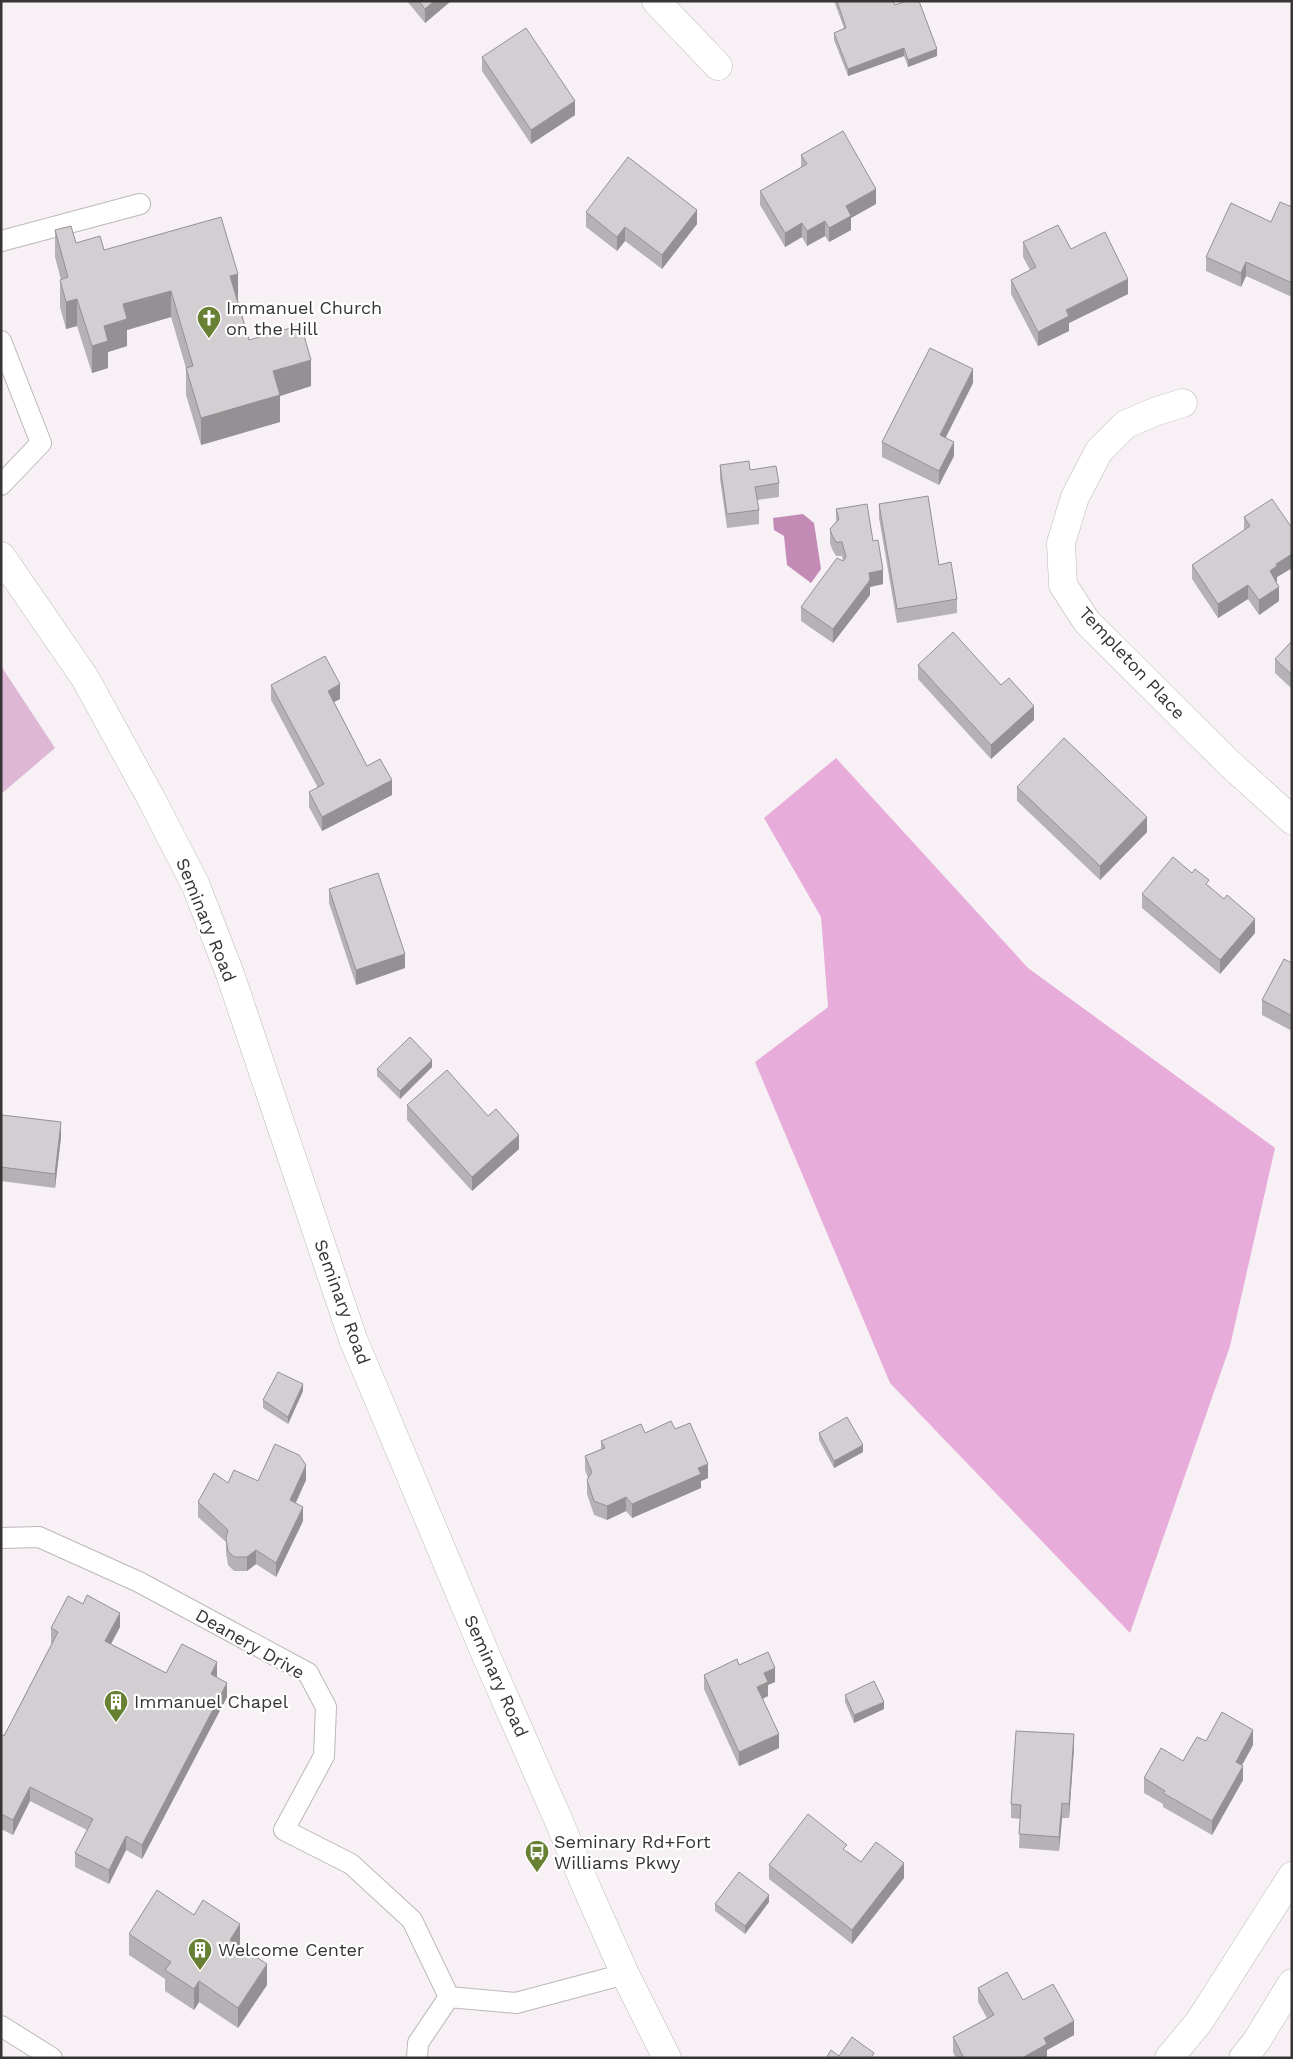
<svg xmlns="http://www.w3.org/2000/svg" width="1293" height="2059" font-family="'Work Sans',sans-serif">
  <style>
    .green { fill: #deb7d5 }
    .forest { fill: #e7acd9 }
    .water { fill: #c38ab6 }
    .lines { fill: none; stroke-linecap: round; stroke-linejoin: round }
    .service-casing { stroke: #bcb7bb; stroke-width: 22 }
    .minor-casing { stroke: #bcb7bb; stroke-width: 29 }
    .tertiary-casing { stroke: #bcb7bb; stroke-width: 29 }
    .secondary-casing { stroke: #bcb7bb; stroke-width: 29 }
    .service { stroke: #fff; stroke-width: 20 }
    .minor { stroke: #fff; stroke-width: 28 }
    .tertiary { stroke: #fff; stroke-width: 28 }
    .secondary { stroke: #fff; stroke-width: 28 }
    .wall { fill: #b5b1b5 }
    .shaded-wall { fill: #949093 }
    .building { fill: #d3ced2; stroke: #949093 }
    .labels { text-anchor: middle; stroke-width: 4.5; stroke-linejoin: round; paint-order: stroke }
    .poi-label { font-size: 18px; fill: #373436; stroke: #fff; text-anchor: start }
    .street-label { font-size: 18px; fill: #373436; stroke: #fff }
  </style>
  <rect width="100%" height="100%" fill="#f7f1f5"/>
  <path class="green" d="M1 666 55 748 1 794Z"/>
  <path class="forest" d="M836 758 1028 968 1275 1148 1230 1346 1130 1633 890 1383 755 1062 828 1007 821 917 764 818Z"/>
  <path class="water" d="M803 514 814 523 821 569 811 583 787 565 784 536 774 530 773 518Z"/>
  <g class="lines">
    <defs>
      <path id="service" d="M1 241 140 204
        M1 341 41 443 1 485
        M1 1538 39 1537 139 1582 308 1673 326 1707 324 1756 284 1830 351 1864 412 1920 449 1997 418 2043 417 2058
        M449 1997 516 2003 625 1974
        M1 2026 52 2058"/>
      <path id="minor" d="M656 1 718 66
        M1183 403 1157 411 1126 424 1099 451 1075 497 1061 543 1063 585 1087 622 1230 764 1292 820"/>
      <path id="tertiary" d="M1169 2058 1199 2022 1292 1876
        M1243 2058 1256 2042 1292 1983"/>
      <path id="secondary" d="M1 556 85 678 152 800 196 886 230 974 353 1339 488 1660 558 1819 588 1891 625 1974 667 2058"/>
    </defs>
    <use href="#service" class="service-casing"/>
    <use href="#minor" class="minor-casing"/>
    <use href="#tertiary" class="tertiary-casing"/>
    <use href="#secondary" class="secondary-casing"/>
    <use href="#service" class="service"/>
    <use href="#minor" class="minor"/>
    <use href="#tertiary" class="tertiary"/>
    <use href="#secondary" class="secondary"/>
  </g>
  <path class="wall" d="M407 1H451L425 23Z
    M834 1H893L895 5 937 56 908 67 904 56 848 76 834 40V33L844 28Z
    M482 57 575 115 531 144 482 71Z
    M801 155 876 204 851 218V230L829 242 825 236 807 246 802 237 785 247 760 205V191L801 167Z
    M1292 207V297L1246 276 1241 287 1206 271V257L1271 222Z
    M586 212 697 224 662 269 625 241 617 251 586 227Z
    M55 230 76 243 104 250 238 300 249 340 311 386 280 396V422L201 445 186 395V368L171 317 127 330V346L108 352V368L92 373 77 326 66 329 60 307V280H61L55 257Z
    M1023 242 1071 249 1128 294 1069 323V331L1038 346 1011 294V280L1030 270 1023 257Z
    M973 383 945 438 954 456 939 485 882 457V442Z
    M720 465 750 470 779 483V497L757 500 759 510V524L727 528 720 479Z
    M879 504 939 565 957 599V613L897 623 879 518Z
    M836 509 873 541 883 584 870 587V595L833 643 801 621V607L843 561 842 556H836L832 549 830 543V529L836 522Z
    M1244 517 1292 528V568L1277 577V581L1276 582 1279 601 1259 615 1248 599 1218 618 1192 579V565L1244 531Z
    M1292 641V689L1275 673V659Z
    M918 665 1034 720 991 759 918 679Z
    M271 685 340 699 334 702 367 766 392 795 322 831 309 807V792L318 788 271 700Z
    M1017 787 1147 832 1100 880 1017 801Z
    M1192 873 1209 886 1255 933 1220 974 1142 908V894Z
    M329 889 405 968 356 985 329 903Z
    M1292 963V1031L1262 1015V1000Z
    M432 1067 400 1099 377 1076V1069Z
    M407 1105 488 1116 519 1149 472 1191 407 1120Z
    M1 1122 61 1137 55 1188 1 1181Z
    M303 1391 288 1424 263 1408V1400Z
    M675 1429 708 1478 701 1481V1488L632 1518 626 1511 607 1520 594 1515 587 1494V1480L588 1478 585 1470V1456L601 1449V1441L645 1433Z
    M819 1433 863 1452 834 1468 819 1440Z
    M306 1480 296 1503 303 1521 276 1577 256 1564 247 1571H234L228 1565 226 1552V1542L198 1517V1502L228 1483Z
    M120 1627 111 1644 166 1673 217 1676V1677L227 1697 142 1859 126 1850 109 1884 75 1867V1853L87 1830 30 1801 13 1835 1 1829V1734L4 1736 52 1643H51V1628Z
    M739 1665 775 1682 768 1685V1696L763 1699 779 1748 739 1766 704 1689V1675Z
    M845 1695 884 1709 854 1723 845 1702Z
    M1206 1741 1253 1745 1242 1765 1243 1780 1212 1835 1163 1807V1804L1144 1793V1778L1183 1761Z
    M1074 1748 1069 1818H1062L1059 1851 1019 1848 1020 1819 1011 1818V1804Z
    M847 1851 861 1862 904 1878 852 1944 769 1879V1865Z
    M769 1902 745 1934 715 1911V1904Z
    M129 1934 240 1945 239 1946 267 1985 238 2028 199 2002 194 2010 165 1991V1979L129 1955Z
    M978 1988 1023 2000 1074 2035 1047 2050V2058H956L953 2052V2037L987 2018 978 2002Z"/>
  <path class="shaded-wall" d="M434 1H451L425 23V9Z
    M904 48V56L848 76V69Z
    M937 49V56L908 67V60Z
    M575 101V115L531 144V130Z
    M876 189V204L851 218V230L829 242V228L846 206Z
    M697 210V224L662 269V255Z
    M825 221V236L807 246V231Z
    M802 223V237L785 247V233Z
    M625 227V241L617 251V237Z
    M1246 262V276L1241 287V273Z
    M238 274V300L230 303V276Z
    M1128 279V294L1069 323V331L1038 346V332L1066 310Z
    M171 291V317L127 330V346L108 352V368L92 373V346L104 326 123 304Z
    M77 299V326L66 329V302Z
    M311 360V386L280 396V422L201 445V418L273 371Z
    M973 369V383L940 449V435Z
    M954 442V456L939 485V471Z
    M1292 554V568L1277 577V581L1270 586V571L1276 564Z
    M883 570V584L870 587V595L833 643V629L869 573Z
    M1248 585V599L1218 618V604Z
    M1279 587V601L1259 615V600Z
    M340 684V699L328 705V691Z
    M1034 706V720L991 759V745Z
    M392 780V795L322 831V817Z
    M1147 817V832L1100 880V866Z
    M1255 919V933L1220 974V960Z
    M405 954V968L356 985V970Z
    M432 1060V1067L400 1099V1091Z
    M61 1122V1137L55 1188V1174Z
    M519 1135V1149L472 1191V1177Z
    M303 1384V1391L288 1424V1417Z
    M863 1445V1452L834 1468V1461Z
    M708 1464V1478L701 1481V1488L632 1518V1504L698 1468Z
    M306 1465V1480L290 1514V1500Z
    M626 1497V1511L607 1520V1506Z
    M303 1507V1521L276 1577V1563Z
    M256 1550V1564L247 1571V1557Z
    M120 1613V1627L105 1655V1641Z
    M217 1662V1676L211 1689V1674Z
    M775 1668V1682L768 1685V1696L757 1701V1687L764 1673Z
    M227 1683V1697L142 1859V1845Z
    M884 1702V1709L854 1723V1715Z
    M1253 1730V1745L1236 1776V1762Z
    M779 1734V1748L739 1766V1752Z
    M1074 1734V1748L1069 1818V1804Z
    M1243 1766V1780L1212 1835V1821Z
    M30 1787V1801L13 1835V1820Z
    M1062 1803V1818L1059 1851V1837Z
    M126 1836V1850L109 1884V1870Z
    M904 1863V1878L852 1944V1930Z
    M769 1895V1902L745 1934V1926Z
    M240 1924V1945L230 1960V1940Z
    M267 1964V1985L238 2028V2008Z
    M199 1981V2002L194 2010V1989Z
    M1074 2021V2035L1047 2050V2058H1022L1044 2038Z"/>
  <path class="building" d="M419 1H434L425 9Z
    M837 1H893L895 5 906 1H919L937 49 908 60 904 48 848 69 834 33 846 28Z
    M526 28 575 101 531 130 482 57Z
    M843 131 876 189 846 206 851 216 829 228 825 221 807 231 802 223 785 233 760 191 807 164 801 155Z
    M628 157 697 210 662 255 625 227 617 237 586 212Z
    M1280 202 1292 207V283L1246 262 1241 273 1206 257 1231 203 1271 222Z
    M221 217 238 274 230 276 249 340 301 325 311 360 273 371 280 395 201 418 186 368 193 366 171 291 123 304 127 319 104 326 108 341 92 346 77 299 66 302 60 280 68 277 55 230 71 226 76 243 100 236 104 250Z
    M1058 225 1071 249 1105 232 1128 279 1066 310 1069 316 1038 332 1011 280 1036 267 1023 242Z
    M930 348 973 369 940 435 954 442 939 471 882 442Z
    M749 461 750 470 776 466 779 483 755 487 759 510 727 514 720 465Z
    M928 496 939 565 951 562 957 599 897 609 879 504Z
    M1272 499 1292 528V554L1276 564 1277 566 1270 571 1279 587 1259 600 1248 585 1218 604 1192 565 1250 526 1244 517Z
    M867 504 873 541 878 540 883 570 869 573 870 580 833 629 801 607 837 558 843 561 846 557 842 542H836L832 535 830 529 839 519 836 509Z
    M953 632 1001 685 1009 678 1034 706 991 745 918 665Z
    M1292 641V675L1275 659Z
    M325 656 340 684 328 691 367 766 380 759 392 780 322 817 309 792 324 784 271 685Z
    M1064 738 1147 817 1100 866 1017 787Z
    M1173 857 1192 873 1195 869 1209 880 1206 884 1224 899 1227 895 1255 919 1220 960 1142 894Z
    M378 873 405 954 356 970 329 889Z
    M1284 959 1292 963V1016L1262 1000Z
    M410 1037 432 1060 400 1091 377 1069Z
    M447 1070 488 1116 496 1109 519 1135 472 1177 407 1105Z
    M2 1115 61 1122 55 1174 1 1167V1122Z
    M278 1372 303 1384 288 1417 263 1400Z
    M847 1417 863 1445 834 1461 819 1433Z
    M671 1421 675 1429 690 1423 708 1464 698 1468 701 1474 632 1504 626 1497 607 1506 594 1501 587 1480 592 1472 585 1456 605 1448 601 1441 641 1424 645 1433Z
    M275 1444 299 1455 306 1465 290 1500 303 1507 276 1563 256 1550 247 1557H234L228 1551 226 1538 228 1530 198 1502 214 1473 228 1483 234 1470 258 1481Z
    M87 1595 120 1613 105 1641 166 1673 182 1644 217 1662 211 1674 227 1683 142 1845 126 1836 109 1870 75 1853 93 1819 30 1787 13 1820 1 1814V1734L4 1736 58 1632 51 1628 68 1596 83 1604Z
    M768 1652 775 1668 764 1673 768 1682 757 1687 779 1734 739 1752 704 1675 737 1659 739 1665Z
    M874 1681 884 1702 854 1715 845 1695Z
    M1222 1712 1253 1730 1236 1762 1243 1766 1212 1821 1163 1793 1165 1791 1144 1778 1161 1748 1183 1761 1197 1737 1206 1741Z
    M1016 1731 1074 1734 1069 1804 1062 1803 1059 1837 1019 1834 1021 1805 1011 1804Z
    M808 1814 847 1845 843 1849 861 1862 876 1842 904 1863 852 1930 769 1865Z
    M739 1872 769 1895 745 1926 715 1904Z
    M157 1890 194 1915 203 1900 240 1924 230 1940 267 1964 238 2008 199 1981 194 1989 165 1970 171 1962 129 1934Z
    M1007 1972 1023 2000 1053 1984 1074 2021 1044 2038 1047 2044 1022 2058H964L953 2037 994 2015 978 1988Z
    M852 2037 874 2053 871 2058H826L831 2050 839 2056Z"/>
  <defs>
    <symbol id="church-pin" viewBox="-11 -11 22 30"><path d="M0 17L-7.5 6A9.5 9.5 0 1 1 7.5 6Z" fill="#678033" stroke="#fff"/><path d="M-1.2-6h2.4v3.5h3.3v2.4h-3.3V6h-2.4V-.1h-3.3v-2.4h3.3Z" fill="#fff"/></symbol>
    <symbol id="building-pin" viewBox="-11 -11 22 30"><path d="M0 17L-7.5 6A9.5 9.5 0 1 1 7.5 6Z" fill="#678033" stroke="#fff"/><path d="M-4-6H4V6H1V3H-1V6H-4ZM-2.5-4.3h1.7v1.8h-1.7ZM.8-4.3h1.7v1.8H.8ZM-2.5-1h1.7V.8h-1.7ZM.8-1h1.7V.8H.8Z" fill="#fff"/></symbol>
    <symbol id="bus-pin" viewBox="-11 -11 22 30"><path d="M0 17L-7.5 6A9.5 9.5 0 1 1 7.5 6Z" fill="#678033" stroke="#fff"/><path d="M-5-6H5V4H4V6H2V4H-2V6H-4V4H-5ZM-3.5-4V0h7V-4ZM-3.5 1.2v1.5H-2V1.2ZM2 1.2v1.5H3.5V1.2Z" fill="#fff"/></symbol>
  </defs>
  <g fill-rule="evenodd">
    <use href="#church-pin" x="195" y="304" width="28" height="38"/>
    <use href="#building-pin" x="102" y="1688" width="28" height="38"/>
    <use href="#bus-pin" x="523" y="1838" width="28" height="38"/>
    <use href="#building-pin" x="186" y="1936" width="28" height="38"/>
  </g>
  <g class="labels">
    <g class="poi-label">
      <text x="226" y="314">Immanuel Church<tspan x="226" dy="21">on the Hill</tspan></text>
      <text x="134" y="1708">Immanuel Chapel</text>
      <text x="554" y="1848">Seminary Rd+Fort<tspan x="554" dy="21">Williams Pkwy</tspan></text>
      <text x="218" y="1956">Welcome Center</text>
    </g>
    <g class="street-label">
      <text transform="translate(1132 663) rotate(47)" y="6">Templeton Place</text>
      <text transform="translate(206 920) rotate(68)" y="6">Seminary Road</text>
      <text transform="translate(342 1302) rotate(70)" y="6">Seminary Road</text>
      <text transform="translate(250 1644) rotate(30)" y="6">Deanery Drive</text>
      <text transform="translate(496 1676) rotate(66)" y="6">Seminary Road</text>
    </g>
  </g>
  <rect width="1293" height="2059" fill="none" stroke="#373436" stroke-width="5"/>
</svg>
